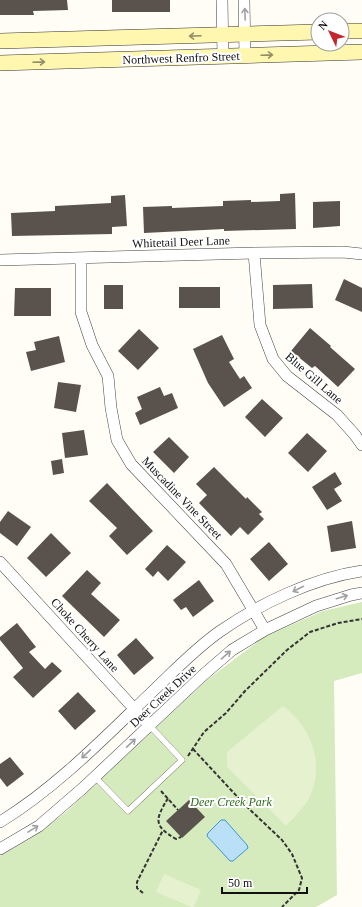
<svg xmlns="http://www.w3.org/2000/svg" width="362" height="907" font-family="'Times New Roman',serif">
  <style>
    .green { fill: #d5ebbd }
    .pitch { fill: #e6f2cf }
    .water { fill: #b9e0f7; stroke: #3f96cf }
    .building { fill: #5a524d }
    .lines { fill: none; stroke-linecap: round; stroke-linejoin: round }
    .service-casing { stroke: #444; stroke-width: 6 }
    .minor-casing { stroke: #444; stroke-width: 12 }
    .secondary-casing { stroke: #333; stroke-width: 16 }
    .path { stroke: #333; stroke-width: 2; stroke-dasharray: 4 2; stroke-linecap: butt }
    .service { stroke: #fff; stroke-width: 5.5 }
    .minor { stroke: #fff; stroke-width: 11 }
    .secondary { stroke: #fff6b0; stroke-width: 15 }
    .oneway { stroke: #a0a0a0 }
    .oneway2 { stroke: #948f68 }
    .labels { text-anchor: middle; stroke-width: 4; stroke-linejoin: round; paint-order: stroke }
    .street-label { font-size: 12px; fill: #111; stroke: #fff }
    .park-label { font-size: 12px; font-style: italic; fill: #2f6b1f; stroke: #fff }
  </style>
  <rect width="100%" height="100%" fill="#fffdf5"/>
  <path class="green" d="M362 602V673L334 681 337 895 316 907H0V856L28 840 66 812 207 680 264 637 323 611Z"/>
  <path class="pitch" d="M283 706C311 727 326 764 309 798 303 809 294 817 286 826L227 767V752Z
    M164 874 201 890 194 907H191L156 892Z"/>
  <path class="water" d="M221 820H225L247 845 248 848 233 861H230L207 836 208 833Z"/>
  <path class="building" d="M0 0H67L68 10 33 11 34 15H0Z
    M112 0H170V12H112Z
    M295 193 296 229 224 231V229L144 233 143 207 172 206V208L223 206V201L251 200V202L280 201V194Z
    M125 195 127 226 112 227V234L12 236 11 213 55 211V206L111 203V196Z
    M340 201V226L313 228V202Z
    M344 279 362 288V312L335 300Z
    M312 284 313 308 273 309V285Z
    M104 285H123V309H104Z
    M179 287H220V308H179Z
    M15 288H51V316H14Z
    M310 328 331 346 330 347 355 369 338 387 315 366 312 368 291 351Z
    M139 329 159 348 138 370 118 351Z
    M222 335 234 359 229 362 240 379 244 376 252 388 224 407 208 383 193 349Z
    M59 336 65 362 31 371 26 352 36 350 34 342Z
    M58 382 81 385 76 412 54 408Z
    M160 387 164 396 172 393 178 408 140 425 135 413 142 409 137 397Z
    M262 399 283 418 265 437 245 417Z
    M84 430 88 455 65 458 62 433Z
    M307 433 327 451 308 472 288 453Z
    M169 437 189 457 174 473 153 452Z
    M62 459 64 473 53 475 51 461Z
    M214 467 246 499 247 497 262 512 259 514 264 519 248 535 240 527 231 536 199 503 207 495 196 484Z
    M335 472 342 484 334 489 342 501 327 510 312 487Z
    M107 483 153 531 127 555 109 536 117 528 89 501Z
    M8 511 31 527 17 546 0 533V522Z
    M352 521 356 548 331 552 327 526Z
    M51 533 71 553 46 577 27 558Z
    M269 542 288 564 269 581 250 559Z
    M167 545 186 562 168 581 158 571 153 577 145 569Z
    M87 570 101 583 91 594 120 620 104 637 62 596Z
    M199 580 214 601 193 617 186 607 181 610 173 600Z
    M17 623 36 647 29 652 45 669 52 662 62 671 33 698 13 677 23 668 0 640V637Z
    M136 638 154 658 134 675 117 655Z
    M78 692 96 711 75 730 58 711Z
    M10 757 24 774 7 787 0 778V764Z
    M189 800 205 817 182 838 166 821Z"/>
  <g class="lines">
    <defs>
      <path id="service" d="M95 777 128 811 182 760 150 726"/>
      <path id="minor" d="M222 0 223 57
        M244 0 245 56
        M254 253 260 325 273 359 287 376 337 415 355 435 362 445
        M81 258V312L92 345 108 376 111 408 117 440 131 464 226 564 265 630
        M0 260 254 253 343 252 362 254
        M0 562 150 726
        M0 822C57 787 105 737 153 691 174 671 195 649 219 632 259 604 313 578 362 571
        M0 849 39 826 83 788 202 676 232 650 265 630 316 606 351 595 362 593"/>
      <path id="secondary" d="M342 31H362
        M0 41 318 32
        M0 63 362 52"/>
    </defs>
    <use href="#service" class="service-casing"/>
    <use href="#minor" class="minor-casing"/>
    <use href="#secondary" class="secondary-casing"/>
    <path class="path" d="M193 749 245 805 282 840 292 854 302 878 299 890 282 907
      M188 756 204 732 226 713 245 691 287 650 310 632 338 623 362 619
      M161 791 178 810
      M168 798C156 819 152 825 176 839L181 837
      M143 893 137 888V882L163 830"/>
    <use href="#service" class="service"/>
    <use href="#minor" class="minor"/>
    <use href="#secondary" class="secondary"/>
  </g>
  <defs><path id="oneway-shaft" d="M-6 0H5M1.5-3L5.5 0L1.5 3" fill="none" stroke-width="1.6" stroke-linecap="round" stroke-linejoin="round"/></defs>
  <g class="oneway">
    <use href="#oneway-shaft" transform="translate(245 14) rotate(-92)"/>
    <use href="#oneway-shaft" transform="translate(298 589) rotate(153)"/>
    <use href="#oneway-shaft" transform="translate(342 597) rotate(-17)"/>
    <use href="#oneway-shaft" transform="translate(226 655) rotate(-41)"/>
    <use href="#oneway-shaft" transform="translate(131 743) rotate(-43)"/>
    <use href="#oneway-shaft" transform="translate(86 754) rotate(137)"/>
    <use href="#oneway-shaft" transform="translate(33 829) rotate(-31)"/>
  </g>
  <g class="oneway2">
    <use href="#oneway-shaft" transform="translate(195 36) rotate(178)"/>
    <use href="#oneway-shaft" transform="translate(267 55) rotate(-2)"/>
    <use href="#oneway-shaft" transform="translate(39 62) rotate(-2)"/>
  </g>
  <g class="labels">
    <g class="street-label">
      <text transform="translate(181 58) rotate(-2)" y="4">Northwest Renfro Street</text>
      <text transform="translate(181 242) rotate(-2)" y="4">Whitetail Deer Lane</text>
      <text transform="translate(314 378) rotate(41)" y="4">Blue Gill Lane</text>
      <text transform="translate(182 498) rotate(46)" y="4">Muscadine Vine Street</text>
      <text transform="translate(85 635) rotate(48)" y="4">Choke Cherry Lane</text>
      <text transform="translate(163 696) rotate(-43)" y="4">Deer Creek Drive</text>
    </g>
    <g class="park-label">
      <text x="231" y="806">Deer Creek Park</text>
    </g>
  </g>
  <g transform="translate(330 32) rotate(313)"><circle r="19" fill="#ffffff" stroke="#a0a0a0"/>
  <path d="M0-3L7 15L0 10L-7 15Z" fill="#c4262e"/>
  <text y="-6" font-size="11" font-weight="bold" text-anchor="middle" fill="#111111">N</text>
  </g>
  <path d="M222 887v6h85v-6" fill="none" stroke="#111111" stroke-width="2"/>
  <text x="228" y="887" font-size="12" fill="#111111" stroke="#ffffff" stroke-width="3" paint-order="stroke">50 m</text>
</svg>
